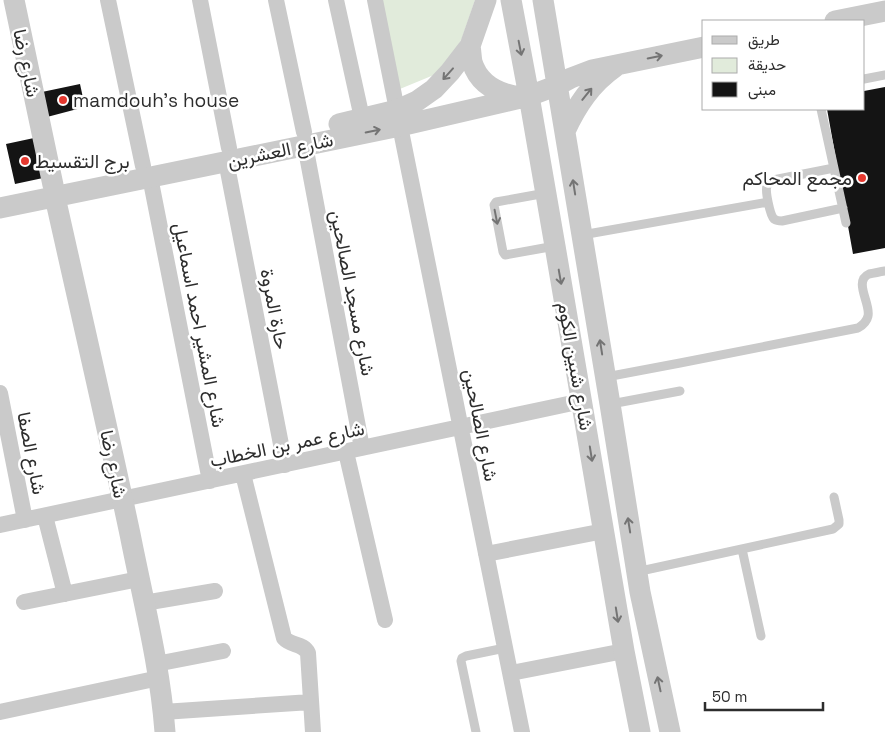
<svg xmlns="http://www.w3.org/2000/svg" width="885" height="732" font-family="'Space Grotesk',Vazirmatn,sans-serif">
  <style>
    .green { fill: #e1ebdb }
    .building { fill: #141414 }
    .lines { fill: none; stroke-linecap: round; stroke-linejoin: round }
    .service { stroke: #cacaca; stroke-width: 9 }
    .minor { stroke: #cacaca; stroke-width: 16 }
    .tertiary { stroke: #cacaca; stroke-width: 21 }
    .oneway { stroke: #747474 }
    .poi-dot { fill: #e5382f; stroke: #fff; stroke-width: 2 }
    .labels { text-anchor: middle; stroke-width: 5; stroke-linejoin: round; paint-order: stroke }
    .street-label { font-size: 19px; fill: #2d2d2d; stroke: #fff }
    .poi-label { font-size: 19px; fill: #2d2d2d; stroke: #fff; text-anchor: start }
  </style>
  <rect width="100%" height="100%" fill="#fff"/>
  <path class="green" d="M378 0H475L462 38 446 70 395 91Z"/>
  <path class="building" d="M80 84 85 107 47 117 42 92Z
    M885 87V248L853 254 827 109H864V91Z
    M34 138 43 178 15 184 6 144Z"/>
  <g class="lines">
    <path class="service" d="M864 79 885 75
      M821 109 846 223
      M834 168 773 180C770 182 769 182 767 186 765 191 770 215 774 219 777 221 779 221 782 221L843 208
      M546 193 496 202 494 205 503 252 505 255 555 246
      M582 235 768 202
      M606 377 680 363 858 328C863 325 867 321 868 316 871 304 853 281 869 274 874 273 880 272 885 271
      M611 404 680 391
      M742 549 761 636
      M636 572 833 529 839 524V520L834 497
      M476 732 461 661 462 658 466 656 505 648"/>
    <path class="minor" d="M108 0 143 166
      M200 0 229 148
      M276 0 304 132
      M336 0 362 118
      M375 0 397 110
      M400 126 522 732
      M305 145 362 448
      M226 161 285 465
      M150 177 210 481
      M0 393 25 520
      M346 452 385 620
      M243 474 284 638C291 646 303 643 308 653L313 732
      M45 516 65 594
      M0 525 582 401
      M486 554 604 531
      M24 602 139 579
      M144 603 215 591
      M156 664 223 651
      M511 673 624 651
      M0 712 159 678
      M163 712 311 702"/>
    <path class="tertiary" d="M14 0 53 185
      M511 0 529 96 555 246 624 651 640 732
      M543 0 610 404 640 592 670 732
      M835 21 885 11
      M470 46C471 51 471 57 472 62 479 85 499 94 520 97
      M339 124 397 110 417 101 434 89 450 72 470 46 486 0
      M565 131C577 105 591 84 615 67
      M55 197C80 309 106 421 130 534 143 600 160 665 165 732
      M0 208 400 126 529 96 558 85 571 78 592 70 704 47"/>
  </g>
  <defs><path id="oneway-shaft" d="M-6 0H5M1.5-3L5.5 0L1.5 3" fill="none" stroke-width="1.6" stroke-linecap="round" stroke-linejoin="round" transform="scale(1.25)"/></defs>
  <g class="oneway">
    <use href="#oneway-shaft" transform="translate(520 48) rotate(79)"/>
    <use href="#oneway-shaft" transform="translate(655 57) rotate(-11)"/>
    <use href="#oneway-shaft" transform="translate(448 74) rotate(132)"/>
    <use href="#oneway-shaft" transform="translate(587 94) rotate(-51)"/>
    <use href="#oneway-shaft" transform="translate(373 131) rotate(-12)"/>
    <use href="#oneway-shaft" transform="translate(574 187) rotate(-99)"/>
    <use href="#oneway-shaft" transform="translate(496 217) rotate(79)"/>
    <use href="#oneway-shaft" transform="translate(560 277) rotate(80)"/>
    <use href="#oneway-shaft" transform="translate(601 347) rotate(-99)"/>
    <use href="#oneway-shaft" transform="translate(591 454) rotate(81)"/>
    <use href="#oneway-shaft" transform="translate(629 525) rotate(-99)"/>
    <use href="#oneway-shaft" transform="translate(617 615) rotate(81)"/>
    <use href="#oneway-shaft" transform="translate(659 684) rotate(-102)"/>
  </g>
  <g class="poi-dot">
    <circle cx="63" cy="100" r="5"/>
    <circle cx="25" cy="161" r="5"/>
    <circle cx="862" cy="178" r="5"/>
  </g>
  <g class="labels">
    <g class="street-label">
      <text transform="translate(27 63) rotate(78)" y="7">شارع رضا</text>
      <text transform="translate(280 150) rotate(-12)" y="7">شارع العشرين</text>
      <text transform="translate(353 293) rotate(79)" y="7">شارع مسجد الصالحين</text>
      <text transform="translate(275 309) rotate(79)" y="7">حارة المروة</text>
      <text transform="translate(200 325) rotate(79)" y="7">شارع المشير احمد اسماعيل</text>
      <text transform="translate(576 366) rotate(80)" y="7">شارع شبين الكوم</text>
      <text transform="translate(481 425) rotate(79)" y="7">شارع الصالحين</text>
      <text transform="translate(287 444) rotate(-12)" y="7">شارع عمر بن الخطاب</text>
      <text transform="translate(32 453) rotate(79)" y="7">شارع الصفا</text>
      <text transform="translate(114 464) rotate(78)" y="7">شارع رضا</text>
    </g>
    <g class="poi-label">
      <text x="73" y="107">mamdouh's house</text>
      <text x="35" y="168">برج التقسيط</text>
      <text x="852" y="185" text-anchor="end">مجمع المحاكم</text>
    </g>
  </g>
  <rect x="702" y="20" width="162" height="90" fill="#ffffff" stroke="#ababab"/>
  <rect x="712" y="36" width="25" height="8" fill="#cacaca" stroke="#ababab"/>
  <text x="748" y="45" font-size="15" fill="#2d2d2d">طريق</text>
  <rect x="712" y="58" width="25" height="15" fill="#e1ebdb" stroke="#ababab"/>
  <text x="748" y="70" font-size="15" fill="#2d2d2d">حديقة</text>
  <rect x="712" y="82" width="25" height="15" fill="#141414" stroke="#ababab"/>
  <text x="748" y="95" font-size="15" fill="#2d2d2d">مبنى</text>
  <path d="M705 702v8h118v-8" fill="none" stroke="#2d2d2d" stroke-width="2.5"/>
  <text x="712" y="702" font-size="15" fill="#2d2d2d" stroke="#ffffff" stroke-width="4" paint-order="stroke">50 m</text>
</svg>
